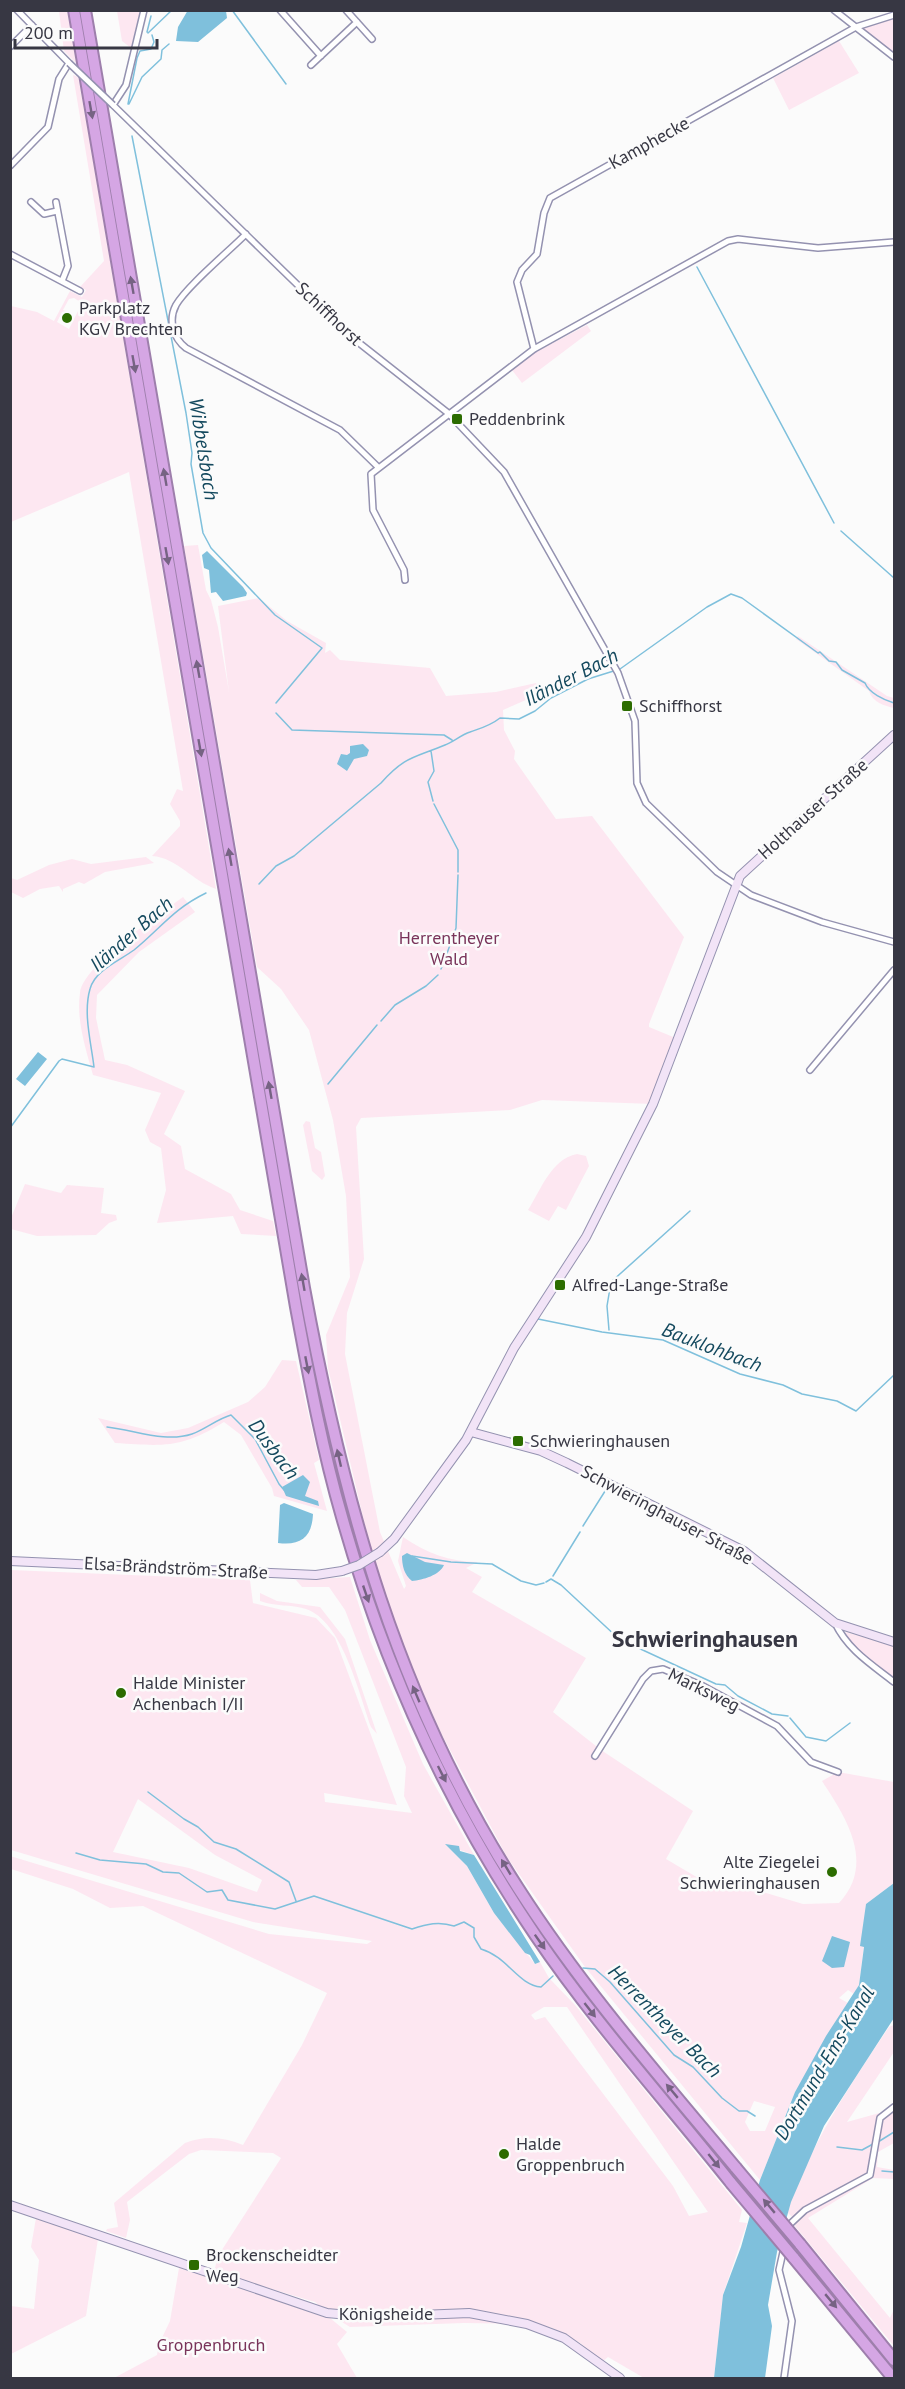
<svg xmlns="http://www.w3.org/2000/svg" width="905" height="2389" font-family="'PT Sans',sans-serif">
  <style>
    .green { fill: #fde7f1; fill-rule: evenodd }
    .water { fill: #7fc0dc }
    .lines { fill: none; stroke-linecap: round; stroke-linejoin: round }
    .stream { stroke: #7fc0dc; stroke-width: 1.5 }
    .street-casing { stroke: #9492b0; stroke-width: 8 }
    .secondary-casing { stroke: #9492b0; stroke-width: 10 }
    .highway-casing { stroke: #9e7fac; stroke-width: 14 }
    .street { stroke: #fff; stroke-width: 5 }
    .secondary { stroke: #f2e4f7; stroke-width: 8 }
    .highway { stroke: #d5a6e4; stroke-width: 10 }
    .street-bridge-casing { stroke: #9492b0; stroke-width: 8; stroke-linecap: butt }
    .secondary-bridge-casing { stroke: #9492b0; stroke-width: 10; stroke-linecap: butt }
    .highway-bridge-casing { stroke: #9e7fac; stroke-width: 14; stroke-linecap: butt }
    .street-bridge { stroke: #fff; stroke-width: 5 }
    .secondary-bridge { stroke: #f2e4f7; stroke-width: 8 }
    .highway-bridge { stroke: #d5a6e4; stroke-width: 10 }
    .oneway { fill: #766383 }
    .poi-dot { fill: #2c6c00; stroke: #fbfbfb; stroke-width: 2 }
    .labels { text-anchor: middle; stroke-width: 5; stroke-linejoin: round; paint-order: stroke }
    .street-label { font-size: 18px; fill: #373743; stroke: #fbfbfb }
    .poi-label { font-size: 18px; fill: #373743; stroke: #fbfbfb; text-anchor: start }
    .park-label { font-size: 18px; fill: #79345a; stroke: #fbfbfb }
    .water-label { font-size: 20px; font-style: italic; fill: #14495e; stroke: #fbfbfb }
    .district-label { font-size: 24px; font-weight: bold; fill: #373743; stroke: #fbfbfb }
  </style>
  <rect width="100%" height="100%" fill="#fbfbfb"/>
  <path class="green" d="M59 11H67L76 63 64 51Z
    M117 11H140L131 48 122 41Z
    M894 15V57L856 27Z
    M839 41 859 73 789 110 773 78Z
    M73 75 78 77 90 142 216 889C192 881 178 858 152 856L180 826V821L170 804 177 789 183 791 129 472 11 522V306L37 312 54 321 70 291 82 297 86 290 80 287 104 261ZM74 298 82 303 69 329 57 322 62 312 66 311 63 310 69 299Z
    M587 325 591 331 522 383 512 370 532 354Z
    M198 545 206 590 211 600 218 627 229 692 218 606 259 598 287 621 326 643 325 653 330 650 340 660 430 668 446 696 496 692 536 683 542 693 503 710 504 730 515 751 514 759 556 819 592 816 684 937 649 1024V1027L678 1039 653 1104 542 1100 510 1110 361 1118 356 1127 364 1259 347 1313 345 1354 380 1532 404 1589 406 1586 398 1561 403 1537C427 1553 449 1562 478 1562L466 1568 482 1577 472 1592 586 1658 553 1712 601 1750 693 1811 666 1859 717 1889 739 1885 803 1904 839 1903C876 1863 846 1818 822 1781L838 1772 894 1782V1883L866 1904 861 1946H864L859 1985 854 1994 848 1990 839 1998 848 2003 795 2092 760 2180 585 1967 507 1857 441 1733 408 1659 371 1551 328 1368 326 1335 350 1277 346 1196 333 1120 309 1030 281 989 257 967 184 546ZM754 2101 775 2107 765 2131H750L745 2122Z
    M798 636 887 696 894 698V708C885 706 872 702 869 691L796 639Z
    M146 857 154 863 105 872 84 884 79 882 63 889V892L59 886 40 889 23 898 11 892V878L17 880 49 865 72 859 91 864Z
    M183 897 195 912 139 952 97 995 96 1018 105 1060 127 1065 185 1091 164 1134 181 1146 185 1169 231 1194 240 1210 273 1221 276 1236 241 1234 233 1216 157 1223 166 1190 161 1148 150 1142 145 1130 161 1093 93 1075C86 1050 76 1020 80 993 83 965 159 915 183 897Z
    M306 1121 310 1122 315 1148 321 1152 325 1176 322 1180 312 1171 303 1125Z
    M577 1154 586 1156 589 1166 566 1210 558 1206 549 1221 528 1210C541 1190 551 1159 577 1154Z
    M25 1184 61 1193 67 1185 104 1188 101 1213 116 1215 117 1220 109 1223 96 1235 37 1236 11 1229V1218Z
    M282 1360 296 1361 319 1460 314 1463 327 1511 274 1496 272 1488 241 1435 224 1422C181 1449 163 1446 115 1443L98 1418 161 1433 188 1428 248 1402 265 1387Z
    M11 1570 250 1580 253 1603 316 1618 335 1638 397 1805 324 1793 325 1802 412 1813 404 1796 406 1767 345 1610 329 1587H302L296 1580 350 1577 370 1640 423 1764 474 1855 446 1845 467 1866 494 1913 535 1964 540 1962 549 1978 575 2005 742 2210 739 2222 747 2223 723 2295 714 2378H644L608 2357 602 2362 580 2343 550 2327 529 2324 464 2323 350 2327 327 2313 315 2302 214 2272 218 2256 281 2158 273 2153 201 2150 189 2154 127 2202 130 2220 126 2238 106 2231 107 2229 118 2227 114 2203 185 2143C205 2135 224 2137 243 2145L302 2045 327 1993 143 1906 110 1908 73 1889 11 1869 10 1856 269 1934 367 1944 372 1941 253 1922 11 1850ZM138 1799 215 1855 262 1880 257 1892 189 1868 113 1852ZM544 2007H567L708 2212 689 2216 673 2186 545 2017 535 2020 531 2015Z
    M260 1593 277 1601 320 1607 345 1639 377 1734 371 1727C359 1693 342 1621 306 1609 291 1604 275 1607 260 1601Z
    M846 1632 894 1646V1681L843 1639Z
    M894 2025V2052L847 2122 883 2112 894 2106V2143L878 2152 877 2167 894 2170V2179L873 2178 808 2218 890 2318 894 2309V2346L795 2226V2220L787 2212C812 2142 848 2088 889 2027Z
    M36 2218 98 2239 86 2316 11 2354V2306L34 2309 39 2260 31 2247Z
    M179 2268 330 2318 347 2332 337 2344 357 2378H114L157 2355 159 2344 170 2321Z"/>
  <path class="water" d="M188 10 226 11 227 18 198 42 176 41 178 27Z
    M207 551 243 587 247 593 246 596 223 601 216 592 211 593 209 570 204 568 202 555Z
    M363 744 369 750 367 756 354 759 347 771 337 764 341 754 347 755 350 753V746Z
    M38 1052 47 1059 25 1086 16 1079Z
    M303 1475 310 1482 305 1496 318 1501 319 1506 286 1496 282 1487Z
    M284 1503 313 1514C312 1537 301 1546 278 1543L280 1505Z
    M407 1553 425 1562 444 1565C440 1575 423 1580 412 1581 404 1575 402 1565 402 1556Z
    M445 1844 459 1846 460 1851 474 1855 540 1962 535 1964 530 1955 525 1953 494 1913 467 1866Z
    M894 1883V2018L824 2126 791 2202 777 2252 768 2305 772 2326 765 2378H714L723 2295 741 2247 760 2180 795 2092 826 2036 859 1985 864 1947 860 1946 866 1904Z
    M832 1936 850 1942 844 1967 832 1968 822 1961Z"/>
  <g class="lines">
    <path class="stream" d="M232 10 286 84
      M147 32 151 16
      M148 33 172 10
      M128 104 137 58 140 51 151 49 154 42 152 35
      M129 104 142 77 161 59 162 50 169 44
      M132 136 186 413 192 453 191 464 203 533 211 548 275 615 322 648 276 703
      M697 267 834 523
      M841 531 894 578
      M276 713 292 730 444 735 452 740
      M431 751 434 771 428 782 433 801
      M434 804 458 850V872
      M259 884 276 866 294 856 381 783C405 756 414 758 445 745 453 742 461 735 470 732 481 728 490 726 500 718L519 719 535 711 551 698 588 679 620 669 707 607 731 594 742 598 818 653 820 652 829 661 836 662 842 670 865 683C869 693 884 700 894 703
      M445 959 456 928 458 875
      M441 969 444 962
      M381 1021 395 1005 426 986 438 975
      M328 1084 377 1025
      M10 1128 59 1061 62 1059 94 1067C91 1042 83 1013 90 989 95 970 119 961 134 950 161 928 173 909 206 893
      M538 1319 602 1332 663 1340 740 1374 783 1385 802 1394 837 1401 856 1411 894 1375
      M609 1330 607 1306 611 1282 690 1211
      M107 1427C135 1430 165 1443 192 1434 206 1429 217 1419 231 1415L255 1439 279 1484 284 1490
      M583 1526 607 1488
      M412 1556 451 1562 492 1564 521 1581 536 1585 544 1583
      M553 1576 580 1532
      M546 1582 551 1579 561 1585 619 1639 716 1684 725 1685 738 1696 772 1714 788 1716
      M790 1718 806 1737 826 1741 850 1723
      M148 1792 184 1819 198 1827 214 1842 236 1849 289 1882 296 1901
      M76 1853 100 1860 146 1864 163 1872 179 1873 207 1892 222 1890 228 1900 275 1909 314 1896 412 1929C427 1924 439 1921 454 1926L464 1922 474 1928V1937L481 1949C508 1957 518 1985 541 1987L553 1976
      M583 1968 595 1969 610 1982 674 2055 693 2067 722 2098 739 2111H747L755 2116
      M878 2142 894 2132
      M837 2147 862 2150 873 2144
      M882 2171 894 2172"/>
    <defs>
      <path id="street" d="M144 10 126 85 113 105 349 335 448 413 504 472 618 673 635 721 637 783 646 803 717 872 751 895 822 922 894 942
        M280 10 321 56
        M346 10 372 39
        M834 10 894 57
        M10 47 32 25
        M311 65 357 22
        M10 166 48 127 59 79 69 63 17 10
        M31 202 44 214 57 211
        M56 202 68 266 62 281
        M246 234C228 252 187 286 176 305 168 320 173 338 186 348L340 430 378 467
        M10 254 80 291
        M534 349 517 282 522 270 537 254 544 213 550 198 856 27 894 15
        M405 580 404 570 373 510 371 474 534 349 728 241 738 239 818 248 894 242
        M810 1070 894 970
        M835 1623C848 1650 871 1664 894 1682
        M595 1756 643 1679 651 1671 663 1669 703 1686 777 1726 811 1762 838 1772
        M784 2378 792 2321 779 2270 789 2225 805 2210 870 2175 880 2118 894 2107"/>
      <path id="secondary" d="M471 1432 541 1451 567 1463 744 1551 835 1623 894 1642
        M380 1552 394 1539 466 1440 514 1348 586 1237 653 1104 740 876 894 735
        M10 1561 316 1575 342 1571
        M10 2205 327 2313 370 2317 469 2313 527 2324 564 2338 620 2378"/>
      <path id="highway" d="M74 10 296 1307C309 1377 322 1448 342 1517 384 1666 449 1808 536 1936 595 2023 666 2101 731 2183
        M85 10 304 1288C344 1505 397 1700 518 1888 582 1988 660 2077 736 2168
        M800 2244 894 2360
        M793 2257 893 2378"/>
    </defs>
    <use href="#street" class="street-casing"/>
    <use href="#secondary" class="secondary-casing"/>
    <use href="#highway" class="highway-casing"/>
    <use href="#street" class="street"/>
    <use href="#secondary" class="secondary"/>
    <use href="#highway" class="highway"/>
    <defs>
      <path id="street-bridge" d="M69 63 113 105"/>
      <path id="secondary-bridge" d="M342 1571 359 1565 380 1552"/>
      <path id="highway-bridge" d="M736 2168 800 2244
        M731 2183 793 2257"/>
    </defs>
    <use href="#street-bridge" class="street-bridge-casing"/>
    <use href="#secondary-bridge" class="secondary-bridge-casing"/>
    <use href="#highway-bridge" class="highway-bridge-casing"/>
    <use href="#street-bridge" class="street-bridge"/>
    <use href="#secondary-bridge" class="secondary-bridge"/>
    <use href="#highway-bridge" class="highway-bridge"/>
  </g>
  <defs><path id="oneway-solid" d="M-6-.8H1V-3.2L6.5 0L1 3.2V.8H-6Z" transform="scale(1.5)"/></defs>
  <g class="oneway">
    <use href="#oneway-solid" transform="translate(91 110) rotate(80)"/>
    <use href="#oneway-solid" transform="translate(132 285) rotate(-100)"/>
    <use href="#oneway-solid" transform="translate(134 364) rotate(80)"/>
    <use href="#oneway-solid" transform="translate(165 477) rotate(-100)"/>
    <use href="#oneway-solid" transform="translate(167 556) rotate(80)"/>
    <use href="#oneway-solid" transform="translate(198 669) rotate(-100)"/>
    <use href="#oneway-solid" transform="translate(200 748) rotate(80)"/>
    <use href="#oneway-solid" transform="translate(230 857) rotate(-100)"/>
    <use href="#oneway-solid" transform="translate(270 1090) rotate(-100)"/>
    <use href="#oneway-solid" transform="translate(303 1282) rotate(-100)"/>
    <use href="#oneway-solid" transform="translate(307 1365) rotate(79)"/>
    <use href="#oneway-solid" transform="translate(339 1458) rotate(-103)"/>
    <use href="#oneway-solid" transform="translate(366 1594) rotate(71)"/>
    <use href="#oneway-solid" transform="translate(416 1694) rotate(-113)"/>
    <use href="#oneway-solid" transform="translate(442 1774) rotate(63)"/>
    <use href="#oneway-solid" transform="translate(506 1867) rotate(-121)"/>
    <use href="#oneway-solid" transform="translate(540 1942) rotate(55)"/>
    <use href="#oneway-solid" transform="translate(590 2010) rotate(52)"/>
    <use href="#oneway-solid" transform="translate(672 2091) rotate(-130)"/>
    <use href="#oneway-solid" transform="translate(714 2161) rotate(51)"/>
    <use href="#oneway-solid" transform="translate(769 2206) rotate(-130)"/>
    <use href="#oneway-solid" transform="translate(831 2301) rotate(50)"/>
  </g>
  <g class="poi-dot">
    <circle cx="67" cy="318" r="6"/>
    <rect x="451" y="413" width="12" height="12" rx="3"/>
    <rect x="621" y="700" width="12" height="12" rx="3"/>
    <rect x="554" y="1279" width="12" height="12" rx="3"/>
    <rect x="512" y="1435" width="12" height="12" rx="3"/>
    <circle cx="121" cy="1693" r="6"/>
    <circle cx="832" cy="1872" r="6"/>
    <circle cx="504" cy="2154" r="6"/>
    <rect x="188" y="2259" width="12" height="12" rx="3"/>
  </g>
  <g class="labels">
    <g class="street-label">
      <text transform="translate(649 143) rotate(-29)" y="6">Kamphecke</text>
      <text transform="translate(329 314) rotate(43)" y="6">Schiffhorst</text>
      <text transform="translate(813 809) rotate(-42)" y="6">Holthauser Straße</text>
      <text transform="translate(667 1515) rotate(28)" y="6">Schwieringhauser Straße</text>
      <text transform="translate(176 1568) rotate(3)" y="6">Elsa-Brändström-Straße</text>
      <text transform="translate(704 1690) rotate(26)" y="6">Marksweg</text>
      <text x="386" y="2320">Königsheide</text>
    </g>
    <g class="poi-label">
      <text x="79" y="314">Parkplatz<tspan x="79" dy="21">KGV Brechten</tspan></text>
      <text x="469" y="425">Peddenbrink</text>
      <text x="639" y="712">Schiffhorst</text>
      <text x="572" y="1291">Alfred-Lange-Straße</text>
      <text x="530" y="1447">Schwieringhausen</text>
      <text x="133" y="1689">Halde Minister<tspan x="133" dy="21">Achenbach I/II</tspan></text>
      <text x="820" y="1868" text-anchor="end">Alte Ziegelei<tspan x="820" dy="21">Schwieringhausen</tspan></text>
      <text x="516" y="2150">Halde<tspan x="516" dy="21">Groppenbruch</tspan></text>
      <text x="206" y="2261">Brockenscheidter<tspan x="206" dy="21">Weg</tspan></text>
    </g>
    <g class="park-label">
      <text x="449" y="944">Herrentheyer<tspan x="449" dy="21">Wald</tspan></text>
      <text x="211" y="2351">Groppenbruch</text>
    </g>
    <g class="water-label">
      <text transform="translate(204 449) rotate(81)" y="7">Wibbelsbach</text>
      <text transform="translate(571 677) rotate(-27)" y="7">Iländer Bach</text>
      <text transform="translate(131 934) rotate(-41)" y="7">Iländer Bach</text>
      <text transform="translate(712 1347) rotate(21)" y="7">Bauklohbach</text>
      <text transform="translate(274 1449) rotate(53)" y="7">Dusbach</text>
      <text transform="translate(665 2021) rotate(45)" y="7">Herrentheyer Bach</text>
      <text transform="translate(824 2063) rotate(-59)" y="7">Dortmund-Ems-Kanal</text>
    </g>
    <g class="district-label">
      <text x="705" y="1647">Schwieringhausen</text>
    </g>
  </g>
  <rect width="905" height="2389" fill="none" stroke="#373743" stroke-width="24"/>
  <path d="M15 39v9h142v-9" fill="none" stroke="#373743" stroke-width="3"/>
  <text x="24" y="39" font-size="18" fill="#373743" stroke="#fbfbfb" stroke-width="4.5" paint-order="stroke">200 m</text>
</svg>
